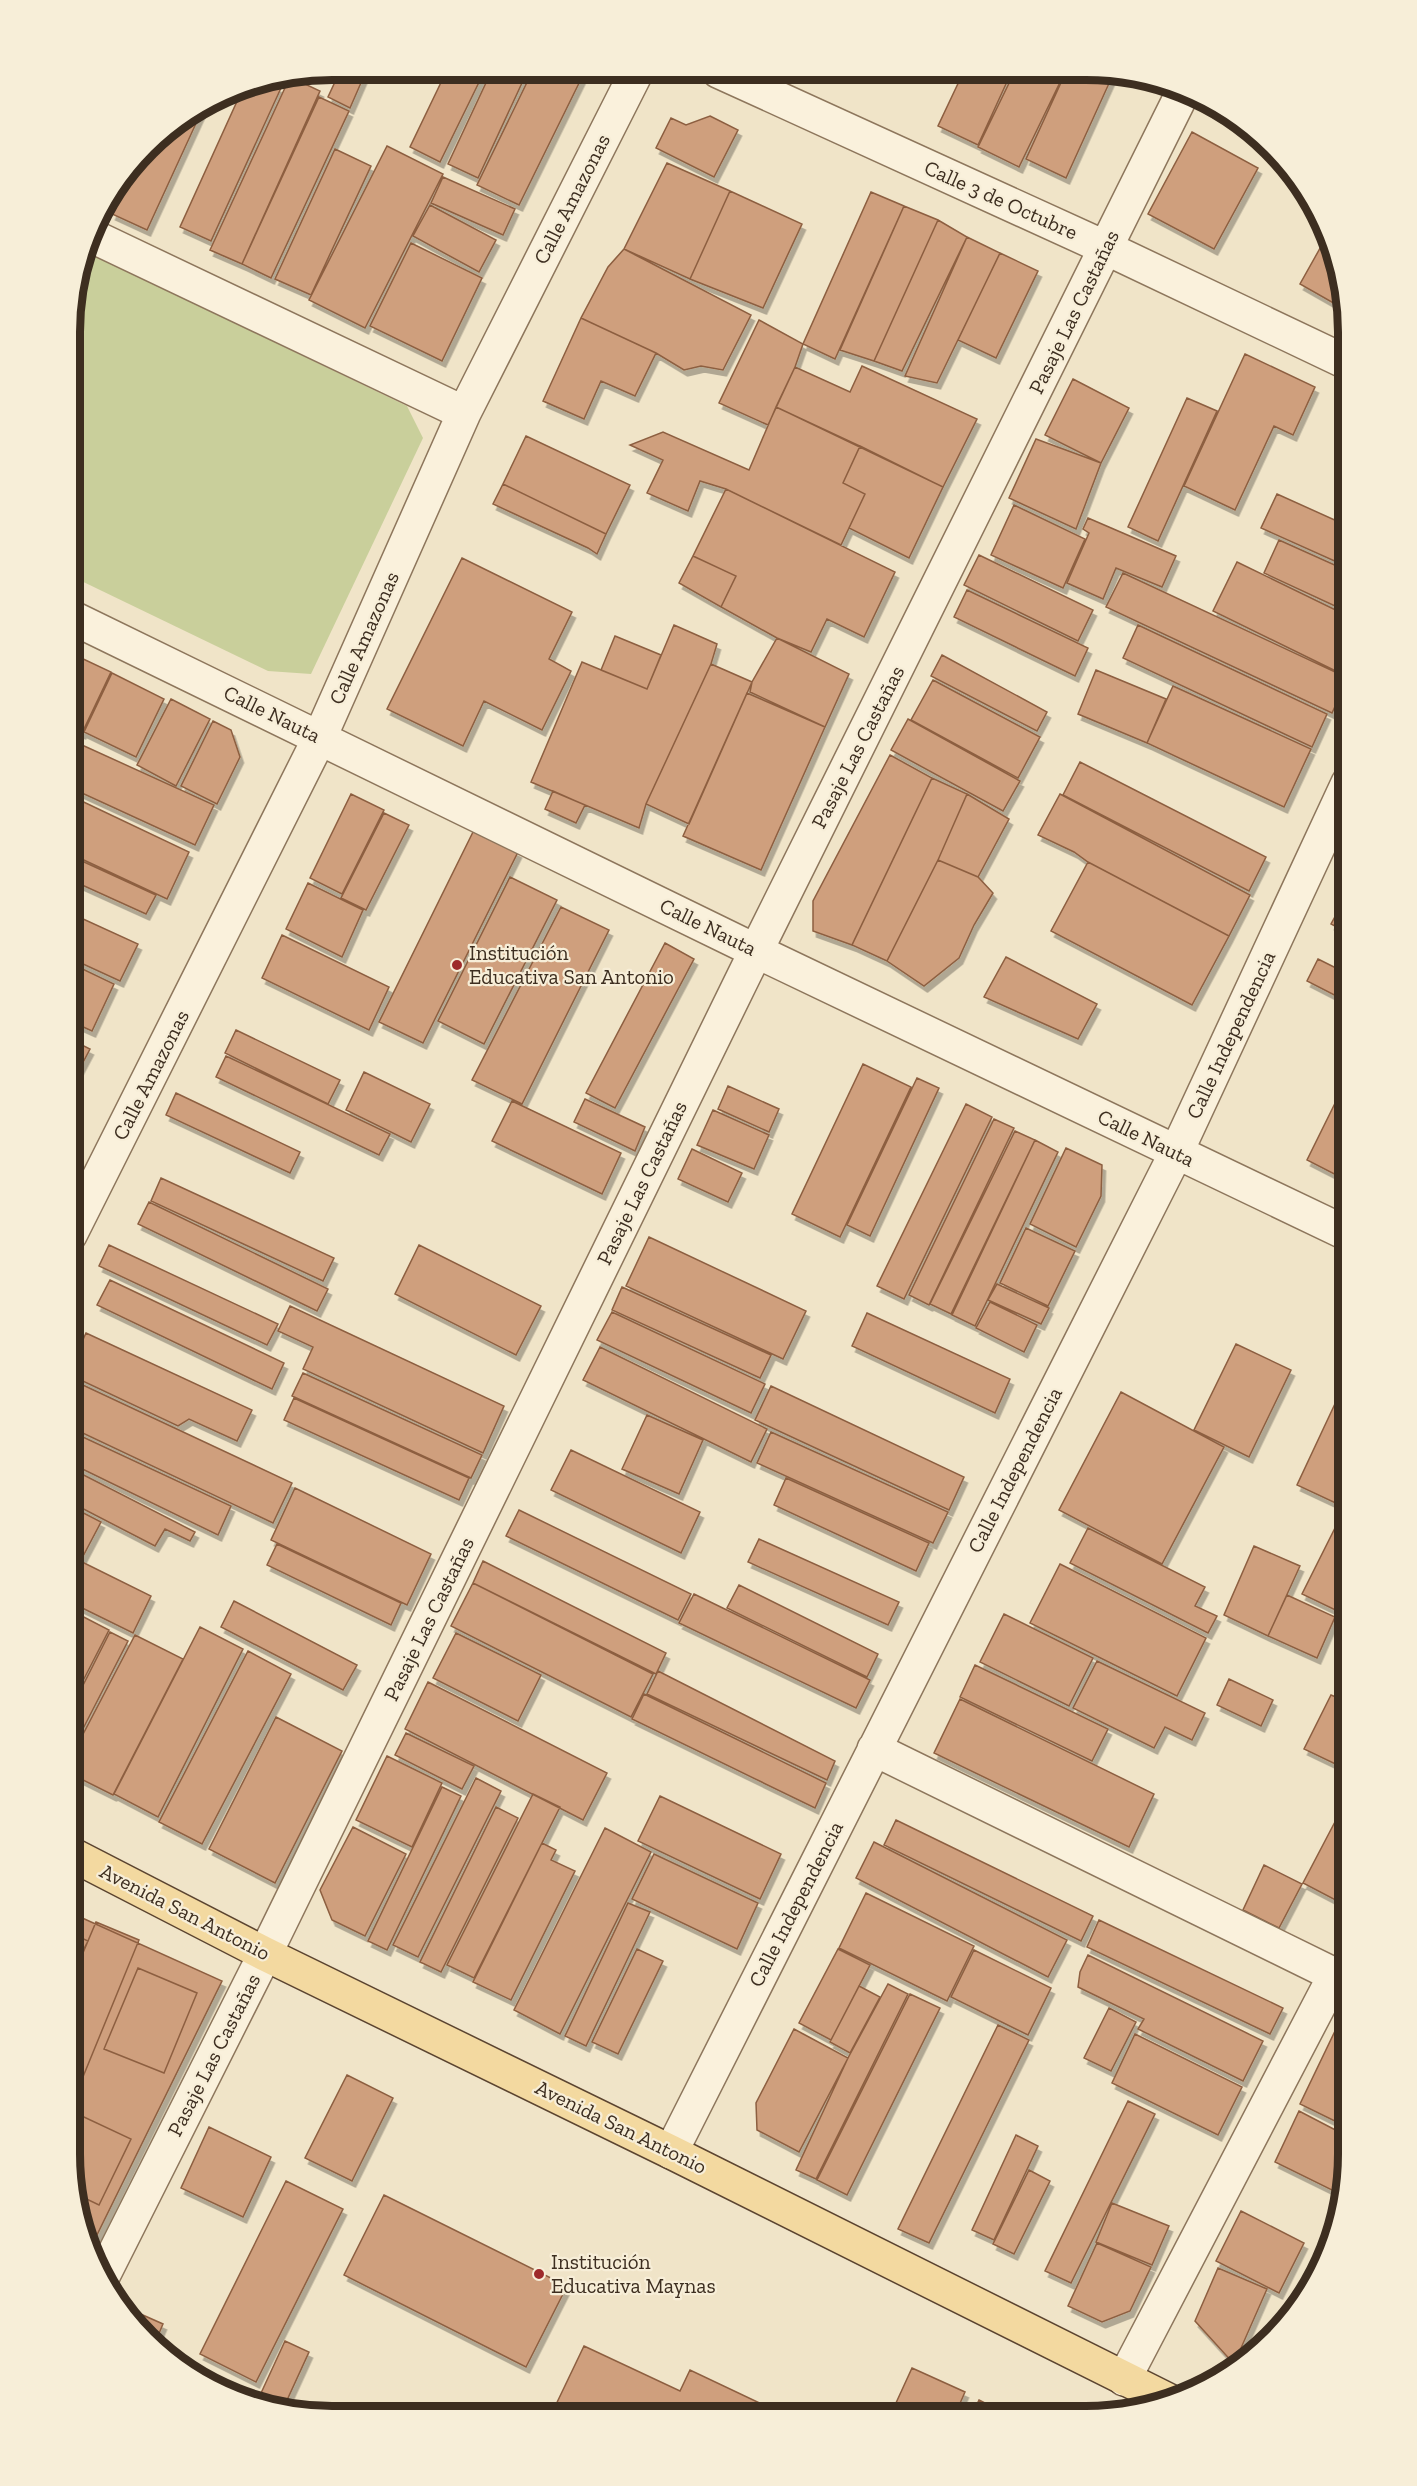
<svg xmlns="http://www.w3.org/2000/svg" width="1417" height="2486" font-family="'Zilla Slab',serif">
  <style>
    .grass { fill: #c9cf9b }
    .building { fill: #cf9f7d; stroke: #8d5f41; stroke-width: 1.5; filter: url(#shadow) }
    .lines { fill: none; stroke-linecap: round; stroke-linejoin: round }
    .minor-casing { stroke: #8d765c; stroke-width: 36 }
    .major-casing { stroke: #5b4430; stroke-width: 36 }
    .minor { stroke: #faf1dc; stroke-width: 33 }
    .major { stroke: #f3d9a0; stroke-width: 33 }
    .poi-dot { fill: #9e2a2b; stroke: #f7eed8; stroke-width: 2 }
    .labels { text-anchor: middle; stroke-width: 4.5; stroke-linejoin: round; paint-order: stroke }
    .street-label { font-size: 21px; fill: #3d2e20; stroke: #f7eed8 }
    .poi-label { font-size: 21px; fill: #3d2e20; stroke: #f7eed8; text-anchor: start }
    .rim { fill: none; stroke: #3d2e20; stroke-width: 8 }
  </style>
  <defs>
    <filter id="shadow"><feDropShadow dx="3.5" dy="6" stdDeviation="0" flood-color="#0004"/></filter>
  </defs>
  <rect width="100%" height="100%" fill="#f0e4c8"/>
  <path class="grass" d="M85 251 407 406 423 438 311 674 268 671 71 576V297Z"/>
  <path class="building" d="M341 69H367L350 108 328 97Z
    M447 70H485L440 162 410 147Z
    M492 70H528L478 178 448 164Z
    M533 70 585 71 519 205 477 185Z
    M963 73H1011L978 145 938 126Z
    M1014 73 1064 74 1019 167 978 147Z
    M1065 74H1099L1111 79 1066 178 1026 159Z
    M290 77 320 91 242 264 210 250Z
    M267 82 281 88 211 241 180 227 244 86Z
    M319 97 349 111 271 278 242 264Z
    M204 106 147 230 112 214 135 165 158 134Z
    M710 116 738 130 714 177 656 148 671 118 686 125Z
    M1192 132 1258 168 1214 249 1148 214Z
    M387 146 443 174 365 328 309 300Z
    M335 149 371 166 311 295 275 279Z
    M667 163 730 191 690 279 624 249Z
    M443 177 515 209 503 235 431 203Z
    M730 191 802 224 763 308 690 279Z
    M871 192 904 206 835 359 803 344Z
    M430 205 496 240 479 272 413 236Z
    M904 206 938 220 874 361 840 350Z
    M938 220 967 237 902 371 874 361Z
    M1328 234 1334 247 1344 309 1300 284Z
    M967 237 1000 253 937 383 905 376Z
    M411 243 482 278 442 361 370 326Z
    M624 249 751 315 723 370 701 366 684 370 656 353 581 318 608 267Z
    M1000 253 1038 271 996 358 958 340Z
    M581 318 656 353 635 396 601 381 584 419 543 401Z
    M759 320 803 344 795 367 768 425 719 403Z
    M1245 354 1315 387 1293 435 1274 426 1235 510 1184 486Z
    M862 366 977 419 943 487 776 407 795 367 850 392Z
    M1073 379 1129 408 1101 463 1045 435Z
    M1187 398 1217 411 1158 541 1128 527Z
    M776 407 860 446 843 483 865 494 841 545 726 489 700 481 688 511 647 493 663 460 630 445 663 432 749 470Z
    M526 436 630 485 606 534 503 484Z
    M1036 439 1101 463 1076 529 1009 498Z
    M860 446 943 487 909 558 849 528 865 494 843 483Z
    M503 484 606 534 597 554 588 548 493 504Z
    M726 489 895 572 864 637 827 619 811 652 777 638 721 607 736 576 693 556Z
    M1277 494 1348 526V567L1261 528Z
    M1014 505 1085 539 1063 588 991 555Z
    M1088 518 1176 556 1162 587 1116 568 1103 599 1067 583 1089 533 1083 529Z
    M1279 540 1348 571V612L1264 573Z
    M979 555 1093 610 1078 641 964 585Z
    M693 556 736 576 721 607 679 583Z
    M462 558 572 612 549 659 571 671 542 730 484 701 463 746 387 709Z
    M1237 562 1348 616V677L1213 611Z
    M1123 573 1348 678 1332 713 1106 607Z
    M967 590 1088 648 1075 676 954 617Z
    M674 625 717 644 711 664 646 804 639 828 531 782 582 662 647 689Z
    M1138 625 1327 714 1312 747 1123 658Z
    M615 636 661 655 647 689 601 670Z
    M777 638 849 674 825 727 750 692 752 682Z
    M942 655 1047 712 1037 731 931 676Z
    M79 657 111 672 82 733 71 727V674Z
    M711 664 752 682 689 824 646 804Z
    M1096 670 1166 699 1147 743 1078 714Z
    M112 673 164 699 136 757 84 732Z
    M933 680 1040 737 1018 778 911 720Z
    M1173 686 1311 749 1284 807 1147 743Z
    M747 693 825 727 761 870 683 836Z
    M171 699 210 719 176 786 137 765Z
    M908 719 1020 781 1003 811 891 750Z
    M213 721 231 730 240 757 217 804 181 786Z
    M71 740 214 805 195 845 71 788Z
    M890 755 932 778 852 945 813 931V901Z
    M1080 762 1266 857 1249 891 1063 795Z
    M932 778 967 794 938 860 887 961 852 945Z
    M553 791 585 805 576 823 545 809Z
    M351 794 384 810 342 894 310 878Z
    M967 794 1009 819 978 877 938 860Z
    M1060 794 1250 895 1229 936 1088 862 1074 852 1038 835Z
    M71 796 189 852 167 899 71 854Z
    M384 813 409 825 366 910 341 898Z
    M474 830 518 852 423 1043 379 1022Z
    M71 856 156 895 146 914 71 880Z
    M938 860 978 877 993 893 974 925 959 958 924 986 887 961Z
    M1088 862 1229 936 1192 1005 1051 931Z
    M510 877 557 900 484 1044 438 1021Z
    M308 883 363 910 342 957 286 929Z
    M1348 893V933L1331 924Z
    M561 907 609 930 522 1104 472 1080Z
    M70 913 138 944 120 981 70 958Z
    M282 935 389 987 369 1030 262 978Z
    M665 943 694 959 615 1108 586 1093Z
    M1006 957 1097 1004 1078 1039 984 997Z
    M1318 959 1348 974V1002L1307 981Z
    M70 963 114 984 92 1031 70 1021Z
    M236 1030 340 1080 328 1104 225 1053Z
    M70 1039 90 1049 70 1087Z
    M226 1056 390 1134 379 1155 216 1077Z
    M863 1064 911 1087 840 1237 792 1214Z
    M364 1072 430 1104 411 1142 346 1110Z
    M1348 1077V1181L1307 1160Z
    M917 1078 939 1088 870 1236 847 1225Z
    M728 1086 779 1109 769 1132 718 1109Z
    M176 1093 300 1152 290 1173 166 1115Z
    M585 1099 645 1127 635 1151 574 1122Z
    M512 1101 621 1153 602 1194 492 1141Z
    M966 1104 992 1117 904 1299 877 1286Z
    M713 1110 769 1135 754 1169 697 1145Z
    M994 1119 1014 1128 929 1305 909 1295Z
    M1015 1131 1035 1140 951 1314 930 1304Z
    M1035 1140 1058 1152 975 1326 952 1315Z
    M1066 1148 1102 1165 1101 1196 1076 1247 1030 1224Z
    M692 1149 742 1173 728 1202 678 1179Z
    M161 1178 334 1258 323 1281 151 1201Z
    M149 1202 328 1289 317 1311 138 1224Z
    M1026 1228 1075 1251 1048 1306 1000 1283Z
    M649 1237 806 1311 783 1359 626 1286Z
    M109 1245 278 1324 267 1345 99 1266Z
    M419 1245 541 1306 516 1355 395 1294Z
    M110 1280 284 1363 272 1389 97 1305Z
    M997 1284 1049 1308 1041 1324 988 1300Z
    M622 1287 771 1355 760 1378 612 1310Z
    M990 1302 1037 1325 1024 1352 976 1328Z
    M290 1306 504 1406 483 1453 303 1369 313 1347 278 1331Z
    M612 1312 765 1384 751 1413 597 1340Z
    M867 1313 1010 1379 995 1413 852 1346Z
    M86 1333 252 1410 237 1441 189 1419 178 1426 70 1375V1368Z
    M1236 1344 1291 1370 1249 1457 1194 1430Z
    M600 1347 767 1429 751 1462 583 1380Z
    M303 1373 482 1455 471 1478 292 1396Z
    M1348 1376V1493L1342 1506 1297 1485Z
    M70 1379 292 1483 273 1523 70 1427Z
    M771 1386 964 1477 949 1510 755 1420Z
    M1121 1392 1224 1447 1162 1564 1059 1510Z
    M294 1398 469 1478 459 1500 284 1420Z
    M647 1415 703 1440 679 1494 622 1469Z
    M70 1431 231 1506 218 1535 70 1463Z
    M771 1432 948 1512 933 1543 757 1463Z
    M571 1450 700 1512 681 1553 551 1490Z
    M70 1468 195 1532 190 1541 165 1529 155 1546 70 1502Z
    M786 1478 929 1543 916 1571 774 1505Z
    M295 1488 431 1554 407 1605 271 1540Z
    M1348 1502V1616L1302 1594Z
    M70 1506 101 1522 81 1560 70 1555Z
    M519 1510 691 1594 678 1620 506 1536Z
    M1088 1528 1205 1587 1195 1606 1217 1616 1208 1633 1070 1563Z
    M759 1539 899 1602 888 1625 748 1562Z
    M277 1544 401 1603 391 1625 267 1565Z
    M1254 1546 1300 1566 1268 1636 1224 1615Z
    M70 1556 151 1596 133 1633 70 1602Z
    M483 1561 666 1653 656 1674 473 1583Z
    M1060 1564 1206 1638 1177 1696 1030 1623Z
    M473 1583 653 1674 631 1717 451 1626Z
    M739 1585 878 1654 867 1677 727 1608Z
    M694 1594 870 1680 856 1708 679 1623Z
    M1287 1595 1335 1617 1317 1658 1268 1636Z
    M234 1601 357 1665 343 1690 221 1627Z
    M76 1613 109 1630 70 1706V1625Z
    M1004 1614 1093 1658 1069 1706 980 1662Z
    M200 1627 243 1649 158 1817 114 1794Z
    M110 1632 128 1641 69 1756 70 1711Z
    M456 1633 541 1675 518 1721 433 1678Z
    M135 1635 183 1659 113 1795 69 1773V1761Z
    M248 1651 291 1674 202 1844 159 1822Z
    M1097 1661 1205 1713 1192 1740 1165 1727 1154 1748 1073 1708Z
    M975 1665 1108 1729 1092 1761 960 1697Z
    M658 1671 835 1761 827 1780 647 1694Z
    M1229 1679 1273 1700 1261 1726 1217 1705Z
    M428 1682 607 1773 583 1820 405 1729Z
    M644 1694 826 1783 815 1808 632 1719Z
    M1331 1695 1348 1702V1770L1304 1749Z
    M960 1699 1154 1794 1129 1847 934 1753Z
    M276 1717 342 1751 275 1883 209 1849Z
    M406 1733 474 1766 462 1789 395 1755Z
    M387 1756 442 1783 412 1847 356 1820Z
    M476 1778 501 1791 418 1957 393 1945Z
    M442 1787 461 1796 387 1950 368 1941Z
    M533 1794 560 1807 474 1978 447 1965Z
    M660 1796 781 1854 760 1899 638 1841Z
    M1348 1797 1347 1906 1303 1883Z
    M496 1807 518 1818 441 1972 420 1962Z
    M896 1820 1093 1916 1081 1941 884 1845Z
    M353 1827 406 1854 365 1936 332 1920 320 1890Z
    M605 1828 651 1852 560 2034 514 2010Z
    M874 1842 1067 1940 1048 1977 856 1878Z
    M542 1843 556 1850 551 1860 575 1871 511 2000 473 1982Z
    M654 1854 758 1903 737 1949 632 1899Z
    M1264 1865 1302 1884 1279 1928 1243 1910Z
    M866 1893 974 1946 947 2001 839 1948Z
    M628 1903 650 1912 586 2046 565 2036Z
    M69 1912 222 1981 89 2251 83 2239 69 2155Z
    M1099 1920 1283 2008 1270 2034 1087 1947Z
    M96 1922 139 1940 78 2089 69 2085V1986Z
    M69 1932 88 1941 69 1977Z
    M637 1949 663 1961 618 2054 592 2042Z
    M838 1949 870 1965 831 2040 799 2023Z
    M974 1950 1051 1988 1028 2035 951 1997Z
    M1088 1955 1263 2041 1243 2081 1138 2029 1144 2019 1078 1987 1080 1972Z
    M138 1968 197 1993 164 2073 104 2049Z
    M888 1984 908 1994 816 2179 796 2170 848 2058Z
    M859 1986 880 1997 850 2053 830 2042Z
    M910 1994 940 2008 847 2195 817 2180Z
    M1347 2006V2127L1300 2104Z
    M1109 2008 1136 2022 1111 2071 1084 2058Z
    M998 2025 1029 2040 929 2243 898 2229Z
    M794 2029 848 2058 799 2152 757 2130 756 2103Z
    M1135 2034 1242 2087 1218 2135 1112 2083Z
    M347 2075 393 2098 352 2181 305 2158Z
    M1128 2101 1155 2114 1071 2283 1045 2271Z
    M69 2110 131 2139 99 2205 76 2194 69 2155Z
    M1299 2111 1347 2136V2172L1342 2195 1275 2162Z
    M209 2127 271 2157 243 2217 181 2188Z
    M1016 2135 1038 2146 994 2240 972 2230Z
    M1029 2170 1050 2181 1014 2254 993 2244Z
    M286 2181 343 2209 256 2382 200 2354Z
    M384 2195 567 2286 526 2367 344 2275Z
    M1112 2203 1169 2226 1152 2265 1096 2242Z
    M1241 2211 1304 2243 1279 2293 1216 2261Z
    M1097 2243 1151 2267 1130 2311 1102 2322 1068 2306Z
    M1218 2268 1267 2289 1234 2364 1195 2321Z
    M118 2304 163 2324 154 2345 123 2314Z
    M285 2341 309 2352 282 2411 256 2404Z
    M584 2346 680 2391 690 2370 787 2416 551 2415Z
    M912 2368 965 2392 954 2417 890 2416Z
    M979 2400 1012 2417H971Z"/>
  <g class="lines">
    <defs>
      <path id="minor" d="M718 71 1106 248 1348 363
        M90 235 464 413
        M71 617 756 951 1348 1234
        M70 1235 320 737 464 413 637 71
        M874 1749 1347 1981
        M671 2152 1176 1153 1348 783
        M103 2276 265 1954 756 951 1184 90
        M1124 2379 1335 1975"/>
      <path id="major" d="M69 1853 265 1954 671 2152 1172 2402"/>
    </defs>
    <use href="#minor" class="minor-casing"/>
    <use href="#major" class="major-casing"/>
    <use href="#minor" class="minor"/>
    <use href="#major" class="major"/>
  </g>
  <g class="poi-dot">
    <circle cx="457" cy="965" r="6"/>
    <circle cx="539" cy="2274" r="6"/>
  </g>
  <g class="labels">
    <g class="street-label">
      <text transform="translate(572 199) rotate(-63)" y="7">Calle Amazonas</text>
      <text transform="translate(1001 200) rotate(24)" y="7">Calle 3 de Octubre</text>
      <text transform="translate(1074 312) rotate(-64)" y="7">Pasaje Las Castañas</text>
      <text transform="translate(364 638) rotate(-66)" y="7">Calle Amazonas</text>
      <text transform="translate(272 714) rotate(26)" y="7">Calle Nauta</text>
      <text transform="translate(858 747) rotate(-63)" y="7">Pasaje Las Castañas</text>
      <text transform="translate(708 927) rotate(26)" y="7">Calle Nauta</text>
      <text transform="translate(1231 1035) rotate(-65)" y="7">Calle Independencia</text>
      <text transform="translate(151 1075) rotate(-63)" y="7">Calle Amazonas</text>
      <text transform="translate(1146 1138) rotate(26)" y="7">Calle Nauta</text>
      <text transform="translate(642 1183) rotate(-64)" y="7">Pasaje Las Castañas</text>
      <text transform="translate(1015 1470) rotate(-63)" y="7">Calle Independencia</text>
      <text transform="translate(429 1619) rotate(-64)" y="7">Pasaje Las Castañas</text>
      <text transform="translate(796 1904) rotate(-63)" y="7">Calle Independencia</text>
      <text transform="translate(185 1912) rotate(27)" y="7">Avenida San Antonio</text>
      <text transform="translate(214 2055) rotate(-63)" y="7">Pasaje Las Castañas</text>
      <text transform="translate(621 2127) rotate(26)" y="7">Avenida San Antonio</text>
    </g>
    <g class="poi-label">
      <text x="469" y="960">Institución<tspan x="469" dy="24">Educativa San Antonio</tspan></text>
      <text x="551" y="2269">Institución<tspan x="551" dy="24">Educativa Maynas</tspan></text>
    </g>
  </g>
  <path d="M0 0H1417V2486H0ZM332 80H1086A252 252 0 0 1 1338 332V2154A252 252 0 0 1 1086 2406H332A252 252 0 0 1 80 2154V332A252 252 0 0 1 332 80Z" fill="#f7eed8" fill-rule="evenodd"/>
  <path class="rim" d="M332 80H1086A252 252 0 0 1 1338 332V2154A252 252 0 0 1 1086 2406H332A252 252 0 0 1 80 2154V332A252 252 0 0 1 332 80Z"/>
</svg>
